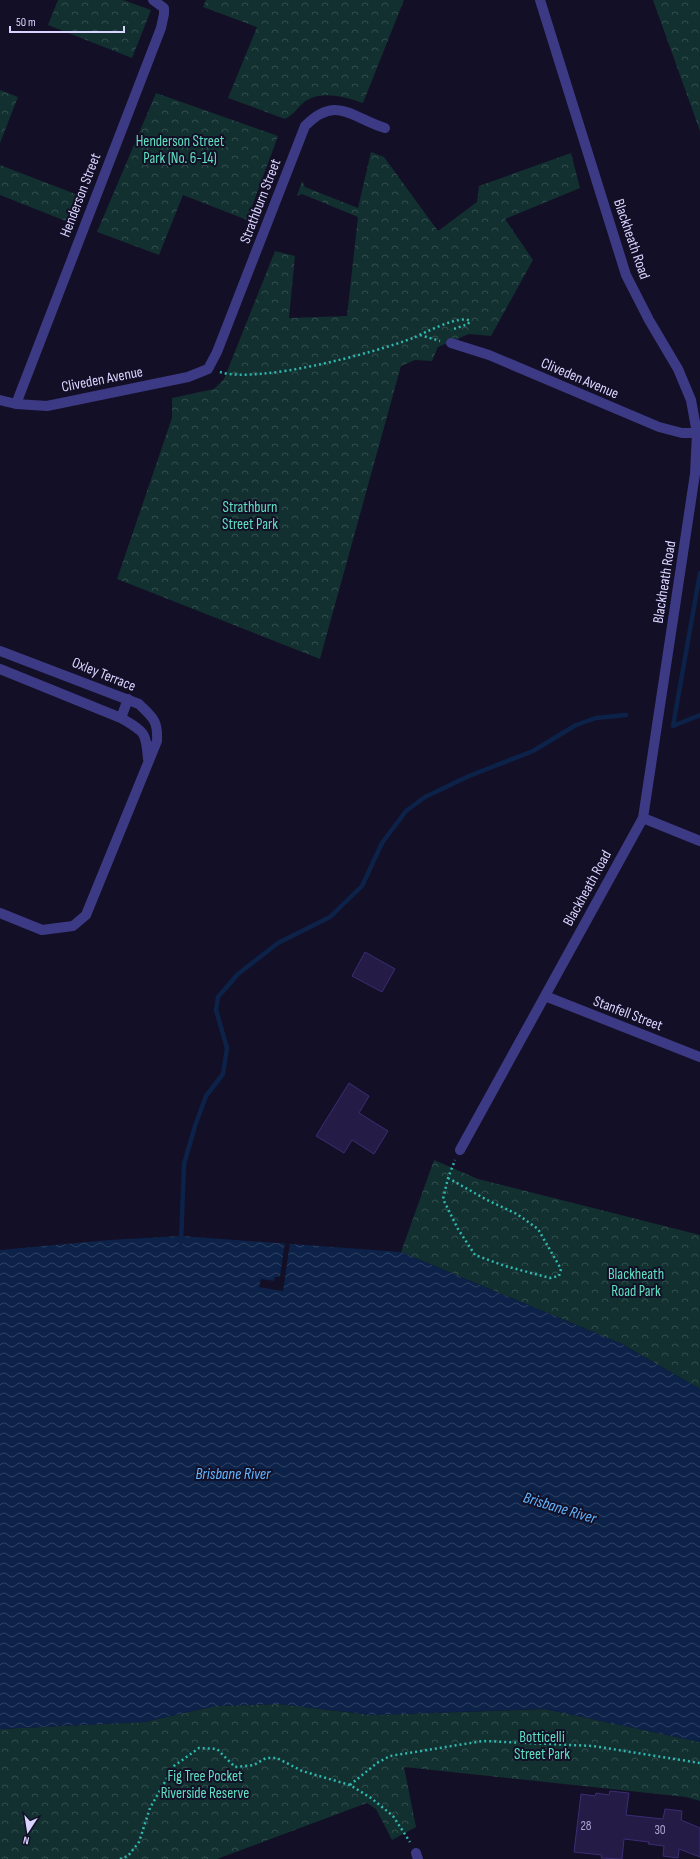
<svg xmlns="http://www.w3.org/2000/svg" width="700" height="1859" font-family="'Sofia Sans Condensed',sans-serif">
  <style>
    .park { fill: url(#park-crowns) }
    .water { fill: url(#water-waves) }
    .pier { fill: #130f26 }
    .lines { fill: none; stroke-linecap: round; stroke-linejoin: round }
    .stream { stroke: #0c2248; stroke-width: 4.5 }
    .building { fill: #241b47; stroke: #3b2d73 }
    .path { stroke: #2fb8b0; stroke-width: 2.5; stroke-dasharray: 2 3; stroke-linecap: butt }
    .minor { stroke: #3d3a85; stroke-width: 10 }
    .labels { text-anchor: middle; stroke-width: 4; stroke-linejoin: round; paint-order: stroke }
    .number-label { font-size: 13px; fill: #aca6d1 }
    .park-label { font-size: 15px; fill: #5fe0c0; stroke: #130f26 }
    .street-label { font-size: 15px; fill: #d9d4ff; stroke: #130f26 }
    .water-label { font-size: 16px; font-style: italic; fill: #62b6ff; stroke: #130f26 }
  </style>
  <defs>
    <pattern id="park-crowns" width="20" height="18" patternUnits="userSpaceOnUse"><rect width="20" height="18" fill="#12302f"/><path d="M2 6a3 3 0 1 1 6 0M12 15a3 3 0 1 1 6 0" fill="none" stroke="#344d4e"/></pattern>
    <pattern id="water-waves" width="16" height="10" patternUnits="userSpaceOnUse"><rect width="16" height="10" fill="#0c2248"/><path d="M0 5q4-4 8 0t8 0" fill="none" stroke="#2f4163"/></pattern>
  </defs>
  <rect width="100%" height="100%" fill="#130f26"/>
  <path class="park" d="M58 0H123L151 10 132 58 48 25Z
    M206 0H404L363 103C345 97 320 89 303 103 296 109 296 113 285 119L228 98 257 27 203 7Z
    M653 0H700V131Z
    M0 90 18 97 0 143Z
    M156 93 278 136 247 220 183 195 159 255 97 232Z
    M371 152 384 157 438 231 477 202 479 186 571 153 580 188 505 219 533 260 491 336 469 334 438 347 432 361 415 360 401 366 320 659 117 579 172 418V398L214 389 224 379 275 251 295 256 289 318 347 316 358 217 302 194 297 196 302 181 305 187 358 208Z
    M0 165 78 195 68 222 0 195Z
    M434 1160 478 1179 700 1235V1389L622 1344 401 1252Z
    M279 1704 372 1715 545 1709 700 1742V1801L686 1797 404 1767 416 1827 392 1840 376 1809 367 1803 217 1859H0V1729L144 1722 215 1706Z"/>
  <path class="water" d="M181 1236 401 1252 622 1344 700 1389V1742L545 1709 372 1715 279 1704 215 1706 144 1722 0 1729V1250L109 1240Z"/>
  <path class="pier" d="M285 1242H290L283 1291 259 1287 261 1279 274 1281 275 1277H280Z"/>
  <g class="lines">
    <path class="stream" d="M700 573 673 726 700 715
      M181 1242 184 1164 195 1126 206 1096 223 1074 227 1048 216 1010 218 997 238 974 278 943 330 917 362 886 382 843 406 811 425 797 469 776 533 751 576 725 596 718 626 715"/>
  </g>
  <path class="building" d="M365 952 395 969 382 992 352 976Z
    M349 1083 369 1096 359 1113 388 1131 374 1154 352 1140 344 1153 316 1136Z
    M610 1791 629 1793 626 1815 663 1819 665 1809 682 1811 681 1820 700 1828V1857L679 1849 678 1858 663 1856 664 1846 648 1844 649 1842 624 1839 622 1859 601 1858 602 1855 574 1852 581 1794 595 1796 596 1793 609 1795Z"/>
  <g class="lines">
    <path class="path" d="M420 335 440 341
      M220 372C259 384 374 353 413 338 424 333 461 314 470 321L468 324 451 330
      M448 1178 487 1200 517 1214 538 1229 561 1269 559 1276 550 1278 505 1266 475 1255 458 1229 443 1199 448 1178 455 1160
      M350 1785 377 1763 390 1756 483 1741 593 1746 700 1763
      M120 1859 128 1856 139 1842 150 1808 174 1766 199 1748 217 1749 235 1767 254 1765 266 1758H277L302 1771 350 1785 371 1798 393 1816 410 1842"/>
    <path class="minor" d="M451 343 489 355 659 427 682 433H700
      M0 400 16 404 47 406 188 377 208 369 217 352 305 126C336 94 352 118 385 128
      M16 404 161 28 164 14V8L153 0
      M0 651 139 704C153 718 158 720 157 741L86 915 73 926 42 930 0 913
      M0 669 121 718C145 732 146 732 148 759
      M121 718 128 699
      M643 818 700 841
      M545 996 700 1057
      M460 1150 643 818 695 474 697 433 691 400 678 369 649 320 626 275 540 0
      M416 1853 418 1859"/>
  </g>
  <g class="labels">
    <g class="number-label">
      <text x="586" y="1830">28</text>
      <text x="660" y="1834">30</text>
    </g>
    <g class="park-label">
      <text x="180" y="146">Henderson Street<tspan x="180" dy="17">Park (No. 6-14)</tspan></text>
      <text x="250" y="512">Strathburn<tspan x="250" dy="17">Street Park</tspan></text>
      <text x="636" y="1279">Blackheath<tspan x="636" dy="17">Road Park</tspan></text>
      <text x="542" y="1742">Botticelli<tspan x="542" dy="17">Street Park</tspan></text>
      <text x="205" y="1781">Fig Tree Pocket<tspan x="205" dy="17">Riverside Reserve</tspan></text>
    </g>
    <g class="street-label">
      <text transform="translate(80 195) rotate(-69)" y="5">Henderson Street</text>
      <text transform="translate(260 201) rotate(-69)" y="5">Strathburn Street</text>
      <text transform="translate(632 239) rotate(71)" y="5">Blackheath Road</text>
      <text transform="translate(580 378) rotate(23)" y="5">Cliveden Avenue</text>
      <text transform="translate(102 379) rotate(-11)" y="5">Cliveden Avenue</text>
      <text transform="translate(664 582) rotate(-81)" y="5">Blackheath Road</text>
      <text transform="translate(104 674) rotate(22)" y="5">Oxley Terrace</text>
      <text transform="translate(587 888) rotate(-61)" y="5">Blackheath Road</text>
      <text transform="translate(628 1013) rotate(21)" y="5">Stanfell Street</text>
    </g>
    <g class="water-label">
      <text x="233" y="1479">Brisbane River</text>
      <text transform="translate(560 1507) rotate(17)" y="6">Brisbane River</text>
    </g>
  </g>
  <g transform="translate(28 1831) rotate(192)" stroke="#130f26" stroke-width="3" paint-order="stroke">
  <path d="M0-3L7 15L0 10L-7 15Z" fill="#d9d4ff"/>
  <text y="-6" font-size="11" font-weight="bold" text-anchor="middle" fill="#d9d4ff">N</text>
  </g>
  <path d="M10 26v6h114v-6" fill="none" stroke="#d9d4ff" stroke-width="2"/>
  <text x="16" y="26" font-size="12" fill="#d9d4ff" stroke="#130f26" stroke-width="3" paint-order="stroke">50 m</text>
</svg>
